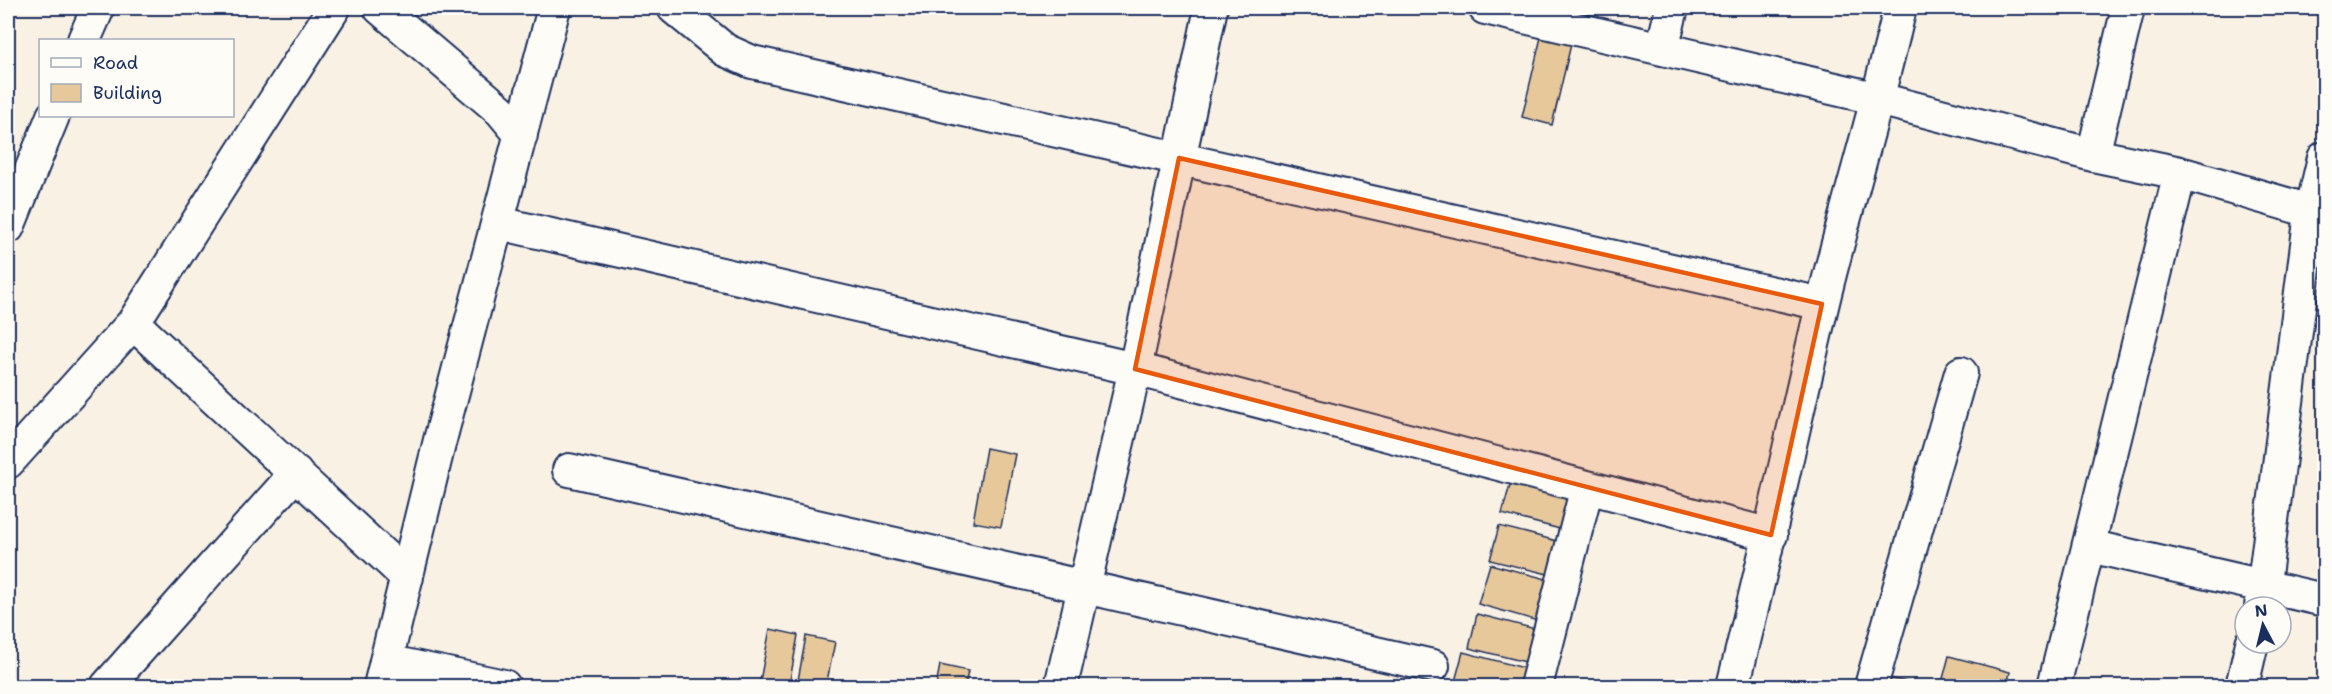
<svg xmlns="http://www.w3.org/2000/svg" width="2332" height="694" font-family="'Shantell Sans',sans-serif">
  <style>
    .building { fill: #e7c89a; stroke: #1b2f5e; stroke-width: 1.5 }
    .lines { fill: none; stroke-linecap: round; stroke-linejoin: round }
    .minor-casing { stroke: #1b2f5e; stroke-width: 36 }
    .minor { stroke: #fdfcf7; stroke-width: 32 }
    .marked { fill: #e8590c; fill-opacity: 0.2; stroke: #e8590c; stroke-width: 4.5; stroke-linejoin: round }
  </style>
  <rect width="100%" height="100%" fill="#f9f2e4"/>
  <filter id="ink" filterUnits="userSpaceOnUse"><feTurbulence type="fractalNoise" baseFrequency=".0167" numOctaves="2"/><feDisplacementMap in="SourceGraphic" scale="12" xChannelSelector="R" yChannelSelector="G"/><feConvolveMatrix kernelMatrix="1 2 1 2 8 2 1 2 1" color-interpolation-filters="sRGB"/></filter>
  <g filter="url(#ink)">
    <path class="building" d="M1542 33 1572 40 1552 125 1522 117Z
      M986 448 1015 454 1001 527 973 522Z
      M1511 481 1573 496 1564 530 1502 514Z
      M1499 526 1561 542 1552 575 1490 560Z
      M1490 564 1550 580 1538 621 1478 604Z
      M1477 614 1539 630 1530 663 1469 648Z
      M770 629 798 635 789 686H759Z
      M806 636 835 642 826 686H797Z
      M1463 652 1524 668 1520 686 1454 685Z
      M1949 656 2010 672 2007 686H1941Z
      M940 665 968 671 965 686H936Z
      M1884 677 1925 686H1882Z"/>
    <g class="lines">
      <defs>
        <path id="minor" d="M380 8 501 111 521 135
          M674 8 725 50 752 62 1822 304
          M1485 8 1879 99 2093 155 2180 173 2324 215
          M84 40 98 8
          M1662 49 1672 8
          M2093 155 2128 8
          M499 223 1135 369 1771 535
          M8 227 53 116
          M133 323 407 577
          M8 462 133 323 334 8
          M569 470 1433 666
          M2089 546 2324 600
          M2261 607 2311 213 2324 158
          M386 661 504 686
          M107 686 296 473
          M380 686 440 440 554 8
          M1061 686 1135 369 1211 8
          M1536 686 1587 487
          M1733 686C1765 560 1792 433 1822 306 1846 206 1877 108 1900 8
          M1871 686 1961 373
          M2054 686 2180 173
          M2242 686 2252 643"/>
      </defs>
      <use href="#minor" class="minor-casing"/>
      <use href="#minor" class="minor"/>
    </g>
  </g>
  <path class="marked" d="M1179 158 1822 304 1771 535 1135 369Z"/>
  <rect width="2332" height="694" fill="none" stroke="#fdfcf7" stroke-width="30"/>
  <rect x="15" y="15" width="2302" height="664" fill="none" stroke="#1b2f5e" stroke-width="2" filter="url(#ink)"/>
  <rect x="39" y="39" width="195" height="78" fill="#fdfcf7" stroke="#a3aaba" stroke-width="1.5"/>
  <rect x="51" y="58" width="30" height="9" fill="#fdfcf7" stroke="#a3aaba" stroke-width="1.5"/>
  <text x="93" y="69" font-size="18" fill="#1b2f5e">Road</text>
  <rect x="51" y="84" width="30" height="18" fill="#e7c89a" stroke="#a3aaba" stroke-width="1.5"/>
  <text x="93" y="99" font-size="18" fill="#1b2f5e">Building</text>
  <g transform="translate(2263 625) rotate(353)"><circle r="28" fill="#fdfcf7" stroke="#a3aaba" stroke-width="1.5"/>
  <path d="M0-4.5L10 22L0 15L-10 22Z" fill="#1b2f5e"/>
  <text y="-9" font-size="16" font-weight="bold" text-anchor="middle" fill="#1b2f5e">N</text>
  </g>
</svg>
